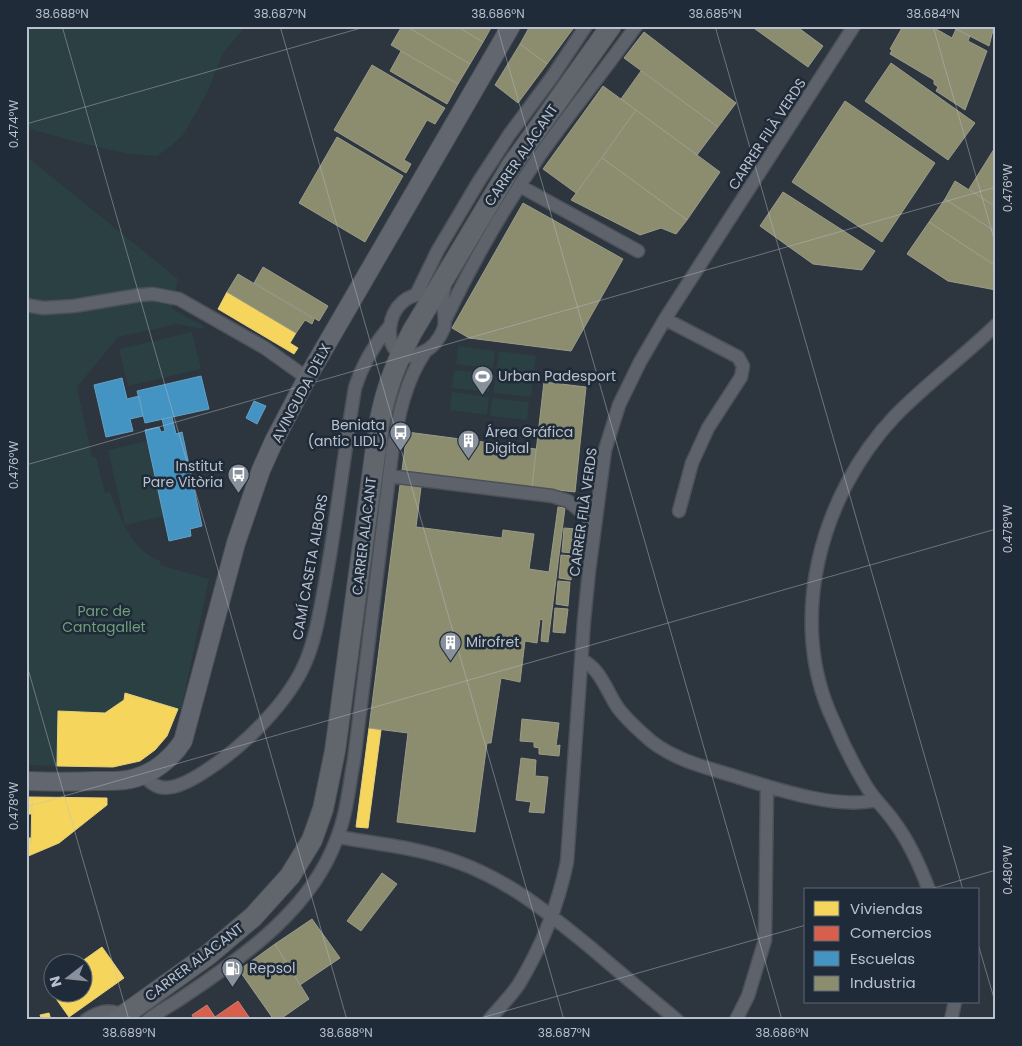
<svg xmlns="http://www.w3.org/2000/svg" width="1022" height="1046" font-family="Poppins,sans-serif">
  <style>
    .green { fill: #2a4043 }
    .homes { fill: #f6d55c; stroke: #e4cf7e }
    .shops { fill: #d6604d; stroke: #cd7d73 }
    .schools { fill: #4393c3; stroke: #66a1c6 }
    .industry { fill: #8c8c6e; stroke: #9a9c8a }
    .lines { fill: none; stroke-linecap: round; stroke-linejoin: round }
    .street-casing { stroke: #4c5158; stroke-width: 15 }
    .secondary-casing { stroke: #4c5158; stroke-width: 20 }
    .primary-casing { stroke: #4b5159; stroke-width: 22 }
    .street { stroke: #5e636b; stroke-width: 12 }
    .secondary { stroke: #62676f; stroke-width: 18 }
    .primary { stroke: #61656c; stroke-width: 20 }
    .ticks { fill: none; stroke: #b9c1cd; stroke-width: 1; stroke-opacity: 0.45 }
    .labels { text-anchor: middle; stroke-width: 5; stroke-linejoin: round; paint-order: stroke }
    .street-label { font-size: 14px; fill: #b9c1cd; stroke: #202b39 }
    .poi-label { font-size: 14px; fill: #b9c1cd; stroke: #202b39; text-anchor: start }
    .park-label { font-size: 14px; fill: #709e78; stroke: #202b39 }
    .neatline { fill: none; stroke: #b9c1cd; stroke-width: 2 }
    .ticks-label { font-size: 12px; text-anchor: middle; fill: #b9c1cd }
  </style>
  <rect width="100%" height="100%" fill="#2d353e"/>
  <path class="green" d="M26 26H246L223 53 208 91 184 134 171 146 157 156 129 154 84 144 26 128Z
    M26 156 178 279 172 309 203 326 202 329 177 324 118 337 77 387 92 457H96L105 493 110 492C121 519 131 550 160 561V565L209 579 181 710 125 693 124 700 105 713 58 711 57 766 26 765Z
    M192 332 201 369 128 386 119 349Z
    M458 346 495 351 493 369 456 364Z
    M499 351 536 356 533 374 496 369Z
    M454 370 491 374 489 392 452 388Z
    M496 375 533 379 531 397 493 393Z
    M452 392 489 397 487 415 450 410Z
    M492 398 529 402 527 420 490 416Z
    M147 441 164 516 125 525 108 450Z"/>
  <path class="homes" d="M227 292 296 333 290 343 298 348 294 354 218 309Z
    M125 693 178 709 167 736 155 750 140 761 113 767 57 766 58 711 105 713 124 700Z
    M369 728 381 730 368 828 356 827Z
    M26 797H32V814H26Z
    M32 797 107 798V805L59 843 26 857V844H31Z
    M26 838H31V844H26Z
    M102 947 124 978 69 1017 47 986 52 982V994H82V964H78Z
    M49 1013 51 1020H42L40 1015Z"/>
  <path class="shops" d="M238 1001 251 1020H195L192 1015 207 1005 215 1017Z"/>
  <path class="schools" d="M201 376 209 409 145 423 137 391Z
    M122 378 127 399 139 396 143 416 130 419 133 431 106 437 94 385Z
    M254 401 266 406 257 424 246 418Z
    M172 417 176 434 182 432 202 526 190 529 191 536 169 541 145 430 159 427 161 432 165 431 162 419Z"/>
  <path class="industry" d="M402 26H406L470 64 458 84 391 45Z
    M410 26H456L483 42 470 64 409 28Z
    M456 26H492L483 42Z
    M530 26H575L547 64 520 44Z
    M751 26H796L823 46 808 67Z
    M903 26H931L952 38 956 29 970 36 968 41 987 51 965 110 936 91 938 87 934 84V80L890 54 892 50 890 49Z
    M950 26H994L989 46Z
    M644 32 736 103 718 127 624 58Z
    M520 44 547 64 518 103 495 85Z
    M401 51 458 84 447 104 390 71Z
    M891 63 975 123 948 160 865 101Z
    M372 65 445 108 435 124 427 120 404 160 411 164 406 173 334 130Z
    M641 71 718 127 697 155 621 99Z
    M603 86 636 110 576 193 543 169Z
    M845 101 935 163 882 242 792 182Z
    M636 110 720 172 687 220 602 158Z
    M337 137 403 176 365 242 299 203Z
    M996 146V207L969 189Z
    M602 158 687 220 676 234 661 228 640 235 571 200Z
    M955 181 996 207V232L945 199Z
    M783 192 875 251 862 270 813 264 760 226Z
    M945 199 996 232V266L929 222Z
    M523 203 623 259 571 351 469 338 452 328Z
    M929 222 996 266V290L948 281 907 254Z
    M263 267 328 306 319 321 254 283Z
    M238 274 314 319 312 324 305 320 296 333 227 292Z
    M544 382 586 387 575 492 532 487Z
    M407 432 536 449 532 487 402 470Z
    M400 485 421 487 416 527 502 538 503 530 534 534 529 569 549 572 558 507 565 508 548 642 541 641 543 620 540 619 537 643 525 641 520 682 501 678 491 743H487L475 832 397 822 408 733 369 728Z
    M564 528 576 529 574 553 562 552Z
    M561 555 574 556 571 580 559 578Z
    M558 581 570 582 568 606 556 604Z
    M555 608 568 609 565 633 553 632Z
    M522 719 559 723 556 746 560 745 559 756 539 754V748L534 747V742L520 741Z
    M521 758 536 760 535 776 548 777 544 813 529 812 531 802 516 800Z
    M382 873 397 884 361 931 347 921Z
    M312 919 340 958 300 985 275 944Z
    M275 944 309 999 279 1020H274L239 970Z"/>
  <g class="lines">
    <defs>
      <path id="street" d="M520 186 638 251
        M417 293 438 250 479 181 509 135 552 77 586 26
        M26 305 43 308 74 306 140 295 153 294 179 299 265 348 307 378
        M443 305 434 295C378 284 377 374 421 353 432 349 440 338 444 328 446 320 444 313 443 305 442 298 444 290 445 282
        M665 319 738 357 743 366 741 377 708 428 692 463 679 511
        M445 320C472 263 504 207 540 155 571 111 605 70 636 26
        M389 476 552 496 568 501 595 523
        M582 660C600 668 607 692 618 708 625 717 633 725 642 733 653 744 666 752 680 758 697 766 716 770 734 776 773 788 836 810 876 800
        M143 775C147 778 150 783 155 785 170 794 195 778 207 770 244 746 289 702 306 661 316 637 320 610 325 584 337 519 344 453 355 388 362 365 373 346 389 327
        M338 837C379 844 421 848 460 863 511 882 548 913 590 947 619 972 648 996 677 1020
        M929 890C920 866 910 843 895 823 886 809 873 799 865 784 853 764 842 742 833 720 786 620 821 494 895 416 926 384 963 357 996 325
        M86 1020C98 1012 109 1008 122 1015
        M148 1020C160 1010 174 1004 186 995 246 955 312 908 337 838 347 813 349 786 354 760L392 453C398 418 405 381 425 352
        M489 1020C499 1008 511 996 519 984 542 946 558 905 567 862L584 621 589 571 605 450 619 405 640 362 665 319 854 26
        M736 1020 748 996 765 940 767 786
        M951 1020 955 1002"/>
      <path id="secondary" d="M26 781C50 782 73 782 96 781 109 781 123 782 135 778 154 773 172 758 183 741L236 543 261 470 274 441 307 378 511 26"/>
      <path id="primary" d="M117 1020 208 955 253 917 290 876 312 840 323 809 335 751 379 425C386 388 395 365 412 332L512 165 611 26"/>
    </defs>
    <use href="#street" class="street-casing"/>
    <use href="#secondary" class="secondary-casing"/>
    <use href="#primary" class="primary-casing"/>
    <use href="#street" class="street"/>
    <use href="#secondary" class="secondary"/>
    <use href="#primary" class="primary"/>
  </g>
  <path class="ticks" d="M62 26 347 1020M280 26 564 1020M497 26 782 1020M715 26 963 890M933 26 996 246M26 124 368 26M26 465 996 187M26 662 129 1020M26 807 996 529M927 890 996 870M978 944 996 1005M474 1020 806 925"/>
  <defs>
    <symbol id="stadium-pin" viewBox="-11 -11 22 30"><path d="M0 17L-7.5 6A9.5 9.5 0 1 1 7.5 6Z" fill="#88909b" stroke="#202b39"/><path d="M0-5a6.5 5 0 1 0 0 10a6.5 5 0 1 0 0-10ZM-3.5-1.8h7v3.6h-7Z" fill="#fff"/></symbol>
    <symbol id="bus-pin" viewBox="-11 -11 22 30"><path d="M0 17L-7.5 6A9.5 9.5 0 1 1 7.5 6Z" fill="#88909b" stroke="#202b39"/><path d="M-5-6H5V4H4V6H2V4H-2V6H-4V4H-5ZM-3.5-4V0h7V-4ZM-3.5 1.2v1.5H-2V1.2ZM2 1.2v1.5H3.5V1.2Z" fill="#fff"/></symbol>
    <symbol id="building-pin" viewBox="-11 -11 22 30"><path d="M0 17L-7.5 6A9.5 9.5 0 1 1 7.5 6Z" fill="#88909b" stroke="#202b39"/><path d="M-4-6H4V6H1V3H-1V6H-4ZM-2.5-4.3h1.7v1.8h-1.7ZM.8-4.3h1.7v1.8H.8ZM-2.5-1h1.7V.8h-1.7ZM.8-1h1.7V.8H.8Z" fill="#fff"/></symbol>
    <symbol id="fuel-pin" viewBox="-11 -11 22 30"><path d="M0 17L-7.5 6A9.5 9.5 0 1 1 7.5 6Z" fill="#88909b" stroke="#202b39"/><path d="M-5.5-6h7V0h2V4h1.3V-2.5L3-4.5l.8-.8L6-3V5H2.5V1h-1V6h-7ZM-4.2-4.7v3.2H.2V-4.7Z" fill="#fff"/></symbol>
  </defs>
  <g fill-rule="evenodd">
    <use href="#stadium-pin" x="470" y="364" width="25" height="34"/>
    <use href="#bus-pin" x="388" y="420" width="25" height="34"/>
    <use href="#building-pin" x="456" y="428" width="25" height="34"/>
    <use href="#bus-pin" x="226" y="462" width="25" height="34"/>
    <use href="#building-pin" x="438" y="630" width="25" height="34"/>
    <use href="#fuel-pin" x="220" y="956" width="25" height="34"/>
  </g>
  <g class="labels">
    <g class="street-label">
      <text transform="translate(767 134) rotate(-57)" y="5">CARRER FILÀ VERDS</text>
      <text transform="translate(521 155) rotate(-56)" y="5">CARRER ALACANT</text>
      <text transform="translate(301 393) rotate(-62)" y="5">AVINGUDA D'ELX</text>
      <text transform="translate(583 512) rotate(-82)" y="5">CARRER FILÀ VERDS</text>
      <text transform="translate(364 536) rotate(-83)" y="5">CARRER ALACANT</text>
      <text transform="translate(310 567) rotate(-80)" y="5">CAMÍ CASETA ALBORS</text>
      <text transform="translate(194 962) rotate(-37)" y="5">CARRER ALACANT</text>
    </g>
    <g class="poi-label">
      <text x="498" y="381">Urban Padesport</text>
      <text x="385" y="430" text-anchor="end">Beniata<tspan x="385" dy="16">(antic LIDL)</tspan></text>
      <text x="485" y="437">Área Gráfica<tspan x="485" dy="16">Digital</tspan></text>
      <text x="223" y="471" text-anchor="end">Institut<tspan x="223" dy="16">Pare Vitòria</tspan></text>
      <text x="466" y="647">Mirofret</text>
      <text x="249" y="973">Repsol</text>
    </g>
    <g class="park-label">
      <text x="104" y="616">Parc de<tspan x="104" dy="16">Cantagallet</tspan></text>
    </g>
  </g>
  <rect width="1022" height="1046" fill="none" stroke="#202b39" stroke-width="55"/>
  <rect x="804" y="888" width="175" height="115" fill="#202b39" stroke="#5d6774"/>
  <rect x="814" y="901" width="25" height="15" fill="#f6d55c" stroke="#5d6774"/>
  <text x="850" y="914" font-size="15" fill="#b9c1cd">Viviendas</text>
  <rect x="814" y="926" width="25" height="15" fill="#d6604d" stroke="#5d6774"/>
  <text x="850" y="938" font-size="15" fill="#b9c1cd">Comercios</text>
  <rect x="814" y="951" width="25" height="15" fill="#4393c3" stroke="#5d6774"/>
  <text x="850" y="964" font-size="15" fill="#b9c1cd">Escuelas</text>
  <rect x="814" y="976" width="25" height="15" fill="#8c8c6e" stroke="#5d6774"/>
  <text x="850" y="988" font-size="15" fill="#b9c1cd">Industria</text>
  <g transform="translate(68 978) rotate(254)"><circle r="24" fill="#202b39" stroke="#5d6774"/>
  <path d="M0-4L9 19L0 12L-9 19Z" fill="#88909b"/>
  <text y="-8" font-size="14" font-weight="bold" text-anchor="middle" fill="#b9c1cd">N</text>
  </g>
  <rect x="28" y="28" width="966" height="990" class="neatline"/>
  <g class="ticks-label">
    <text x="62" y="18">38.688°N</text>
    <text x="280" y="18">38.687°N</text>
    <text x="498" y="18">38.686°N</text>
    <text x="715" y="18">38.685°N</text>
    <text x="933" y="18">38.684°N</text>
    <text transform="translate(14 124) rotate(-90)" y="4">0.474°W</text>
    <text transform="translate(1008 188) rotate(-90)" y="4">0.476°W</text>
    <text transform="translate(14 465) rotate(-90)" y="4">0.476°W</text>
    <text transform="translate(1008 529) rotate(-90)" y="4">0.478°W</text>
    <text transform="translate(14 806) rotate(-90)" y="4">0.478°W</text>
    <text transform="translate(1008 870) rotate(-90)" y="4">0.480°W</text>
    <text x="129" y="1037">38.689°N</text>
    <text x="346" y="1037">38.688°N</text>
    <text x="564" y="1037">38.687°N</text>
    <text x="782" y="1037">38.686°N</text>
  </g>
</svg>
